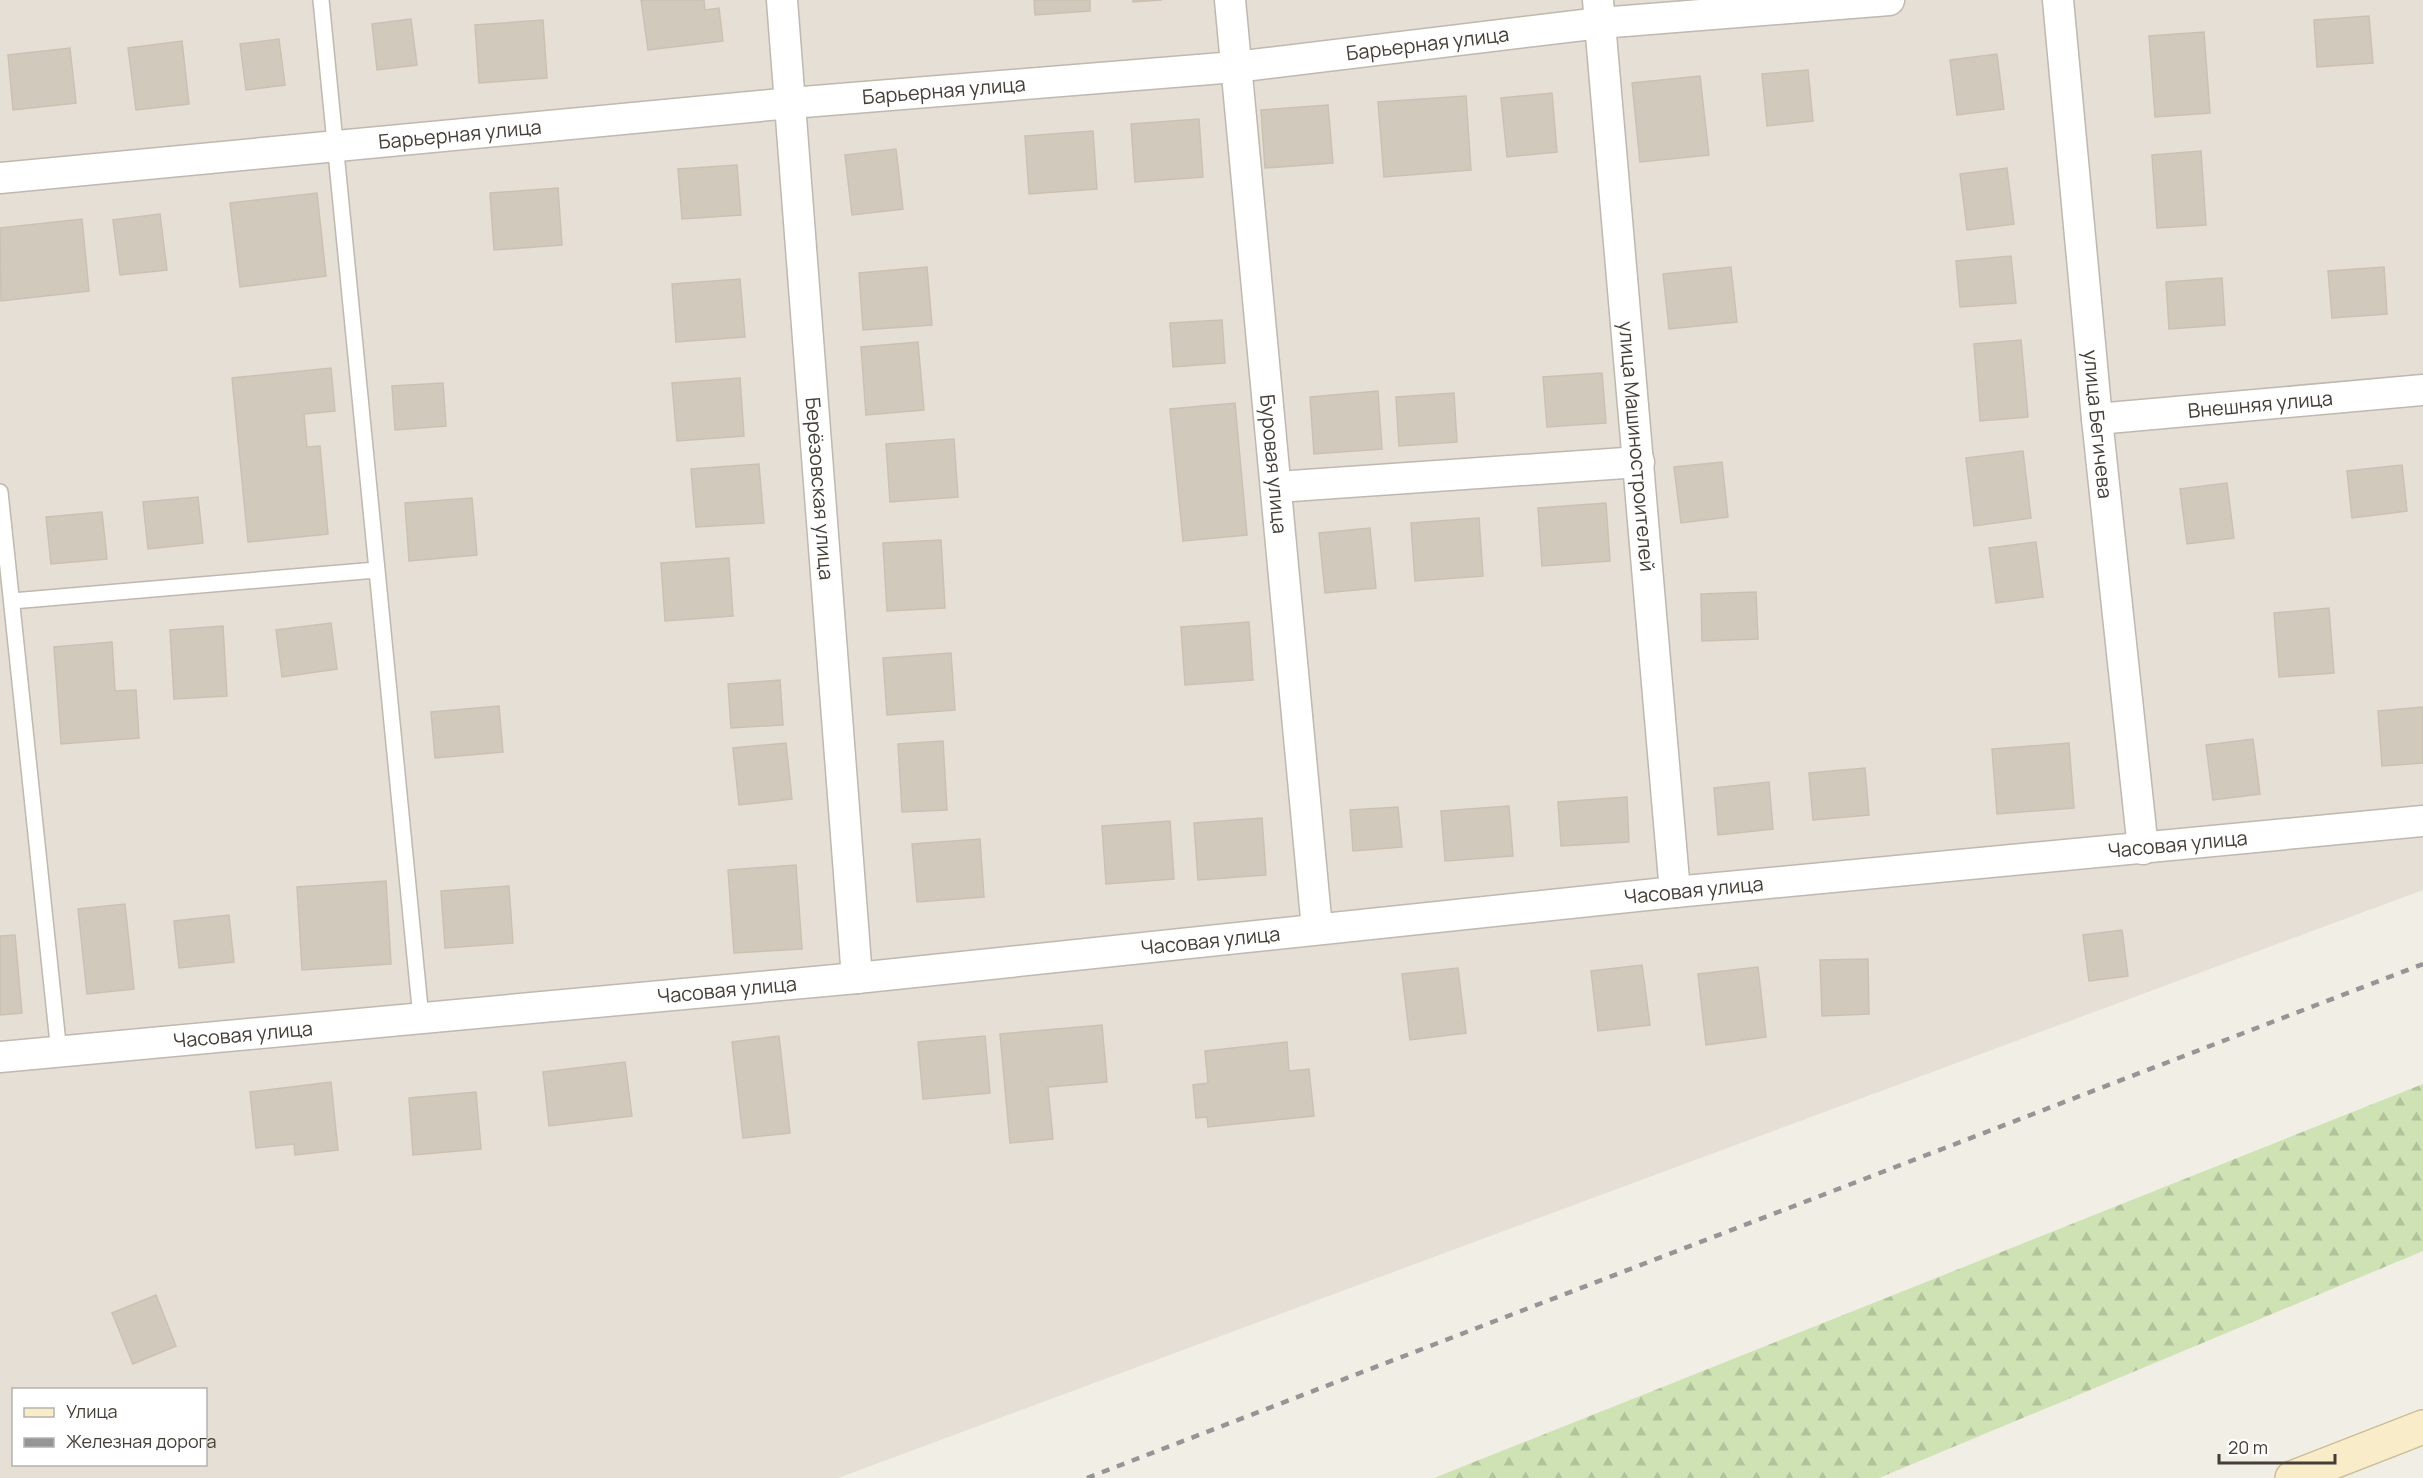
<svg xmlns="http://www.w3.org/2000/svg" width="2423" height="1478" font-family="Manrope,sans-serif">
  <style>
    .residential { fill: #e5dfd5; fill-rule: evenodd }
    .forest { fill: url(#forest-firs) }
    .building { fill: #d2c9bd; stroke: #ccc1b1; stroke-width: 1.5 }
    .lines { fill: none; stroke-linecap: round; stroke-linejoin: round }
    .lane-casing { stroke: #bfb8ad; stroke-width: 18 }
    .street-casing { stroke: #bfb8ad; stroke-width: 33 }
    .secondary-casing { stroke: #cdbe9a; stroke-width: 36 }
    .lane { stroke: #fff; stroke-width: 15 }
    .street { stroke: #fff; stroke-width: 30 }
    .secondary { stroke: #f9ecc9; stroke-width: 33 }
    .rail { stroke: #959595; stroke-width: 4.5; stroke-dasharray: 8 8; stroke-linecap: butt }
    .labels { text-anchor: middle; stroke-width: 4.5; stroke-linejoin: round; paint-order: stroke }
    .street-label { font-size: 20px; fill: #443e36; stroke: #fff }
  </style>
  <defs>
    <pattern id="forest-firs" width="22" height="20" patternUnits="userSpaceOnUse" patternTransform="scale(1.5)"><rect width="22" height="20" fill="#cee2b3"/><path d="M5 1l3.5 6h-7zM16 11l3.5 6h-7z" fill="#b2c39b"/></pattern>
  </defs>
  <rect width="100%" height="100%" fill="#f1eee6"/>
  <path class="residential" d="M0 0H2423V890L838 1478H0ZM14 1390H206V1464H14Z"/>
  <path class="forest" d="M2423 1084V1251L1879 1478H1434Z"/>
  <path class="building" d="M641 0H704L705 10 719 8 723 41 648 50Z
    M1034 0H1090V11L1035 15Z
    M1133 0H1162L1133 2Z
    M2369 16 2373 63 2317 67 2314 20Z
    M411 19 417 65 377 70 372 24Z
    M543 20 547 78 479 83 475 25Z
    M2204 32 2210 113 2155 117 2149 36Z
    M279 39 285 85 246 90 240 44Z
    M182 41 189 104 136 110 128 48Z
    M70 48 76 103 13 110 8 55Z
    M1997 54 2004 109 1957 115 1950 60Z
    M1808 70 1813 121 1767 126 1762 74Z
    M1700 76 1709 155 1640 162 1632 83Z
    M1552 93 1557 152 1507 157 1501 98Z
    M1466 96 1471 170 1384 177 1378 102Z
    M1328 105 1333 163 1265 168 1261 110Z
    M1199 119 1203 177 1135 182 1131 124Z
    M1093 131 1097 189 1029 194 1025 136Z
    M896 149 903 209 852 215 845 155Z
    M2201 151 2206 225 2157 228 2152 155Z
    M737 165 741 215 682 219 678 169Z
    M2007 168 2014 224 1967 230 1960 174Z
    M558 188 562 245 494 250 490 193Z
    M317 193 326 276 240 287 230 203Z
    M160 214 167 270 120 275 113 220Z
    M82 219 89 291 1 301 0 228Z
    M2011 256 2016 303 1960 307 1956 261Z
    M927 267 932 325 863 330 859 273Z
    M1731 267 1737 322 1669 329 1663 274Z
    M2384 267 2387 314 2332 318 2328 271Z
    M2222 278 2225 325 2169 329 2166 282Z
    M740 279 745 337 676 342 672 284Z
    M1222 320 1225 363 1173 367 1170 323Z
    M2021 340 2028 417 1980 421 1974 344Z
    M918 342 924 410 866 415 861 347Z
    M331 368 335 411 304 414 307 447 320 446 328 534 248 542 232 378Z
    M1602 373 1606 423 1547 427 1543 377Z
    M740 378 744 436 677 441 672 383Z
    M443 383 446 426 395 430 392 386Z
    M1378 391 1382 449 1314 454 1310 397Z
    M1454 393 1457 442 1399 446 1396 397Z
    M1235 403 1247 535 1183 541 1170 409Z
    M954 439 958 497 890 502 886 444Z
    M2023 451 2031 518 1974 526 1966 458Z
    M1722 462 1728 517 1681 523 1674 467Z
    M759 464 764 523 696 527 691 469Z
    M2402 465 2407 511 2352 518 2347 471Z
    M2227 483 2234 538 2187 544 2180 489Z
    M198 497 203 543 148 549 143 502Z
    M472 498 477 555 409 561 405 503Z
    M1606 503 1610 561 1542 566 1538 508Z
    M102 512 107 559 51 564 46 517Z
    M1479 518 1483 576 1415 581 1411 523Z
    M1370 528 1376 588 1325 593 1319 533Z
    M941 540 945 608 887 611 883 543Z
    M2036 542 2043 597 1996 603 1989 548Z
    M729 558 733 616 665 621 661 563Z
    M1756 592 1758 639 1702 641 1701 594Z
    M2329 608 2334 673 2279 677 2274 613Z
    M1249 622 1253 680 1185 685 1181 627Z
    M331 623 337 669 282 677 276 630Z
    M223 626 227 696 174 699 170 630Z
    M112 642 115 691 136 690 139 738 61 744 54 647Z
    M951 653 955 710 887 715 883 658Z
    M780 680 783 725 731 728 728 684Z
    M499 706 503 752 435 758 431 712Z
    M2423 707V763L2382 766 2378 711Z
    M2253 739 2260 794 2213 800 2206 745Z
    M943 741 947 810 902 812 898 744Z
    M786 743 792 799 739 805 733 748Z
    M2069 743 2074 808 1997 814 1992 749Z
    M1865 768 1869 815 1813 820 1809 773Z
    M1769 782 1773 829 1718 835 1714 788Z
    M1627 797 1629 842 1561 846 1558 802Z
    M1509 806 1513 856 1445 861 1441 811Z
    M1398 807 1402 847 1353 851 1350 810Z
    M1262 818 1266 875 1198 880 1194 823Z
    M1170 821 1174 879 1106 884 1102 826Z
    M980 839 984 897 917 902 912 844Z
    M796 865 802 949 734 953 728 870Z
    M386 881 391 964 302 970 297 887Z
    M509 886 513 943 445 948 441 891Z
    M125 904 134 989 87 994 78 909Z
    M229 915 234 962 179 968 174 921Z
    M2122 930 2128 976 2089 981 2083 935Z
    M15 935 22 1013 0 1015V936Z
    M1868 959 1869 1014 1822 1016 1820 960Z
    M1642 965 1650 1025 1598 1031 1591 971Z
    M1758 967 1766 1037 1706 1045 1698 974Z
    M1458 968 1466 1033 1410 1040 1402 974Z
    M1102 1025 1107 1082 1048 1087 1053 1139 1010 1143 1000 1034Z
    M779 1036 790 1133 743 1138 732 1042Z
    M985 1036 990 1093 923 1099 918 1042Z
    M1287 1042 1289 1071 1309 1069 1314 1116 1208 1127 1207 1117 1196 1118 1193 1085 1208 1083 1205 1051Z
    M625 1062 632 1116 549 1126 543 1072Z
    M331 1082 338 1150 295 1155 294 1144 256 1148 250 1092Z
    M476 1092 481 1149 413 1155 409 1098Z
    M156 1295 176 1346 133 1364 112 1313Z"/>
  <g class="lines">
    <defs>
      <path id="lane" d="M321 0 421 1018
        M0 492 59 1053
        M12 601 376 570"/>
      <g id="street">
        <path id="s1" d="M782 0 857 978"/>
        <path id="s2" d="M1230 0 1317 929"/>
        <path id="s3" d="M1598 0 1675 892"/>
        <path id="s4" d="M2058 0 2097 419 2143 849"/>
        <path id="s5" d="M0 178 791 103 1235 67 1600 23 1889 0"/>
        <path id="s6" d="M2097 419 2423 390"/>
        <path d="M1277 487 1639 462"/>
        <path id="s7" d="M0 1057 857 978 1675 892 2423 821"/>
      </g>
      <path id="secondary" d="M2292 1478 2423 1427"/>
    </defs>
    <use href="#lane" class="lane-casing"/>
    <use href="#street" class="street-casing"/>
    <use href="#secondary" class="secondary-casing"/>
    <use href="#lane" class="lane"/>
    <use href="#street" class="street"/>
    <use href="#secondary" class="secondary"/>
    <path class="rail" d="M1087 1478 2423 964"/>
  </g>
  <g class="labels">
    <g class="street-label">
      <text dy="7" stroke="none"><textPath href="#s5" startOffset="1434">Барьерная улица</textPath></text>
      <text dy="7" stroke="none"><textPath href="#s5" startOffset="948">Барьерная улица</textPath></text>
      <text dy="7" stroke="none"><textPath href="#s5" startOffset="462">Барьерная улица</textPath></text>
      <text dy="7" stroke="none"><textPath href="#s6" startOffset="164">Внешняя улица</textPath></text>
      <text dy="7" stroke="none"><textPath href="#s4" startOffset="426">улица Бегичева</textPath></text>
      <text dy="7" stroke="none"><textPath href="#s3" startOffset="448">улица Машиностроителей</textPath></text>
      <text dy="7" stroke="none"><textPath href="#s2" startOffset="466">Буровая улица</textPath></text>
      <text dy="7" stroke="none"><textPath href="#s1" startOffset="490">Берёзовская улица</textPath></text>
      <text dy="7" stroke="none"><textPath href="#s7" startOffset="2188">Часовая улица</textPath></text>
      <text dy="7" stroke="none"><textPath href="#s7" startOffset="1702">Часовая улица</textPath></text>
      <text dy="7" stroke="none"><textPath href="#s7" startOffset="1216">Часовая улица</textPath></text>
      <text dy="7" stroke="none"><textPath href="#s7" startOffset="730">Часовая улица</textPath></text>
      <text dy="7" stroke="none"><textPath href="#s7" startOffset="244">Часовая улица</textPath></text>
    </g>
  </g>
  <rect x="12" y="1388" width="195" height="78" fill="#ffffff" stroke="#b4b2af" stroke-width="1.5"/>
  <rect x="24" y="1408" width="30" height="9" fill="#f9ecc9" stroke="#b4b2af" stroke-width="1.5"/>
  <text x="66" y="1418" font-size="18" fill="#443e36">Улица</text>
  <rect x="24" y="1438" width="30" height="9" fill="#959595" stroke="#b4b2af" stroke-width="1.5"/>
  <text x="66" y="1448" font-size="18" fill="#443e36">Железная дорога</text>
  <path d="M2219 1454v9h116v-9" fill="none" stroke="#443e36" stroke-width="3"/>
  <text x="2228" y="1454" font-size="18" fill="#443e36" stroke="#ffffff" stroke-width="4.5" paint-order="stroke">20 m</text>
</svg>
